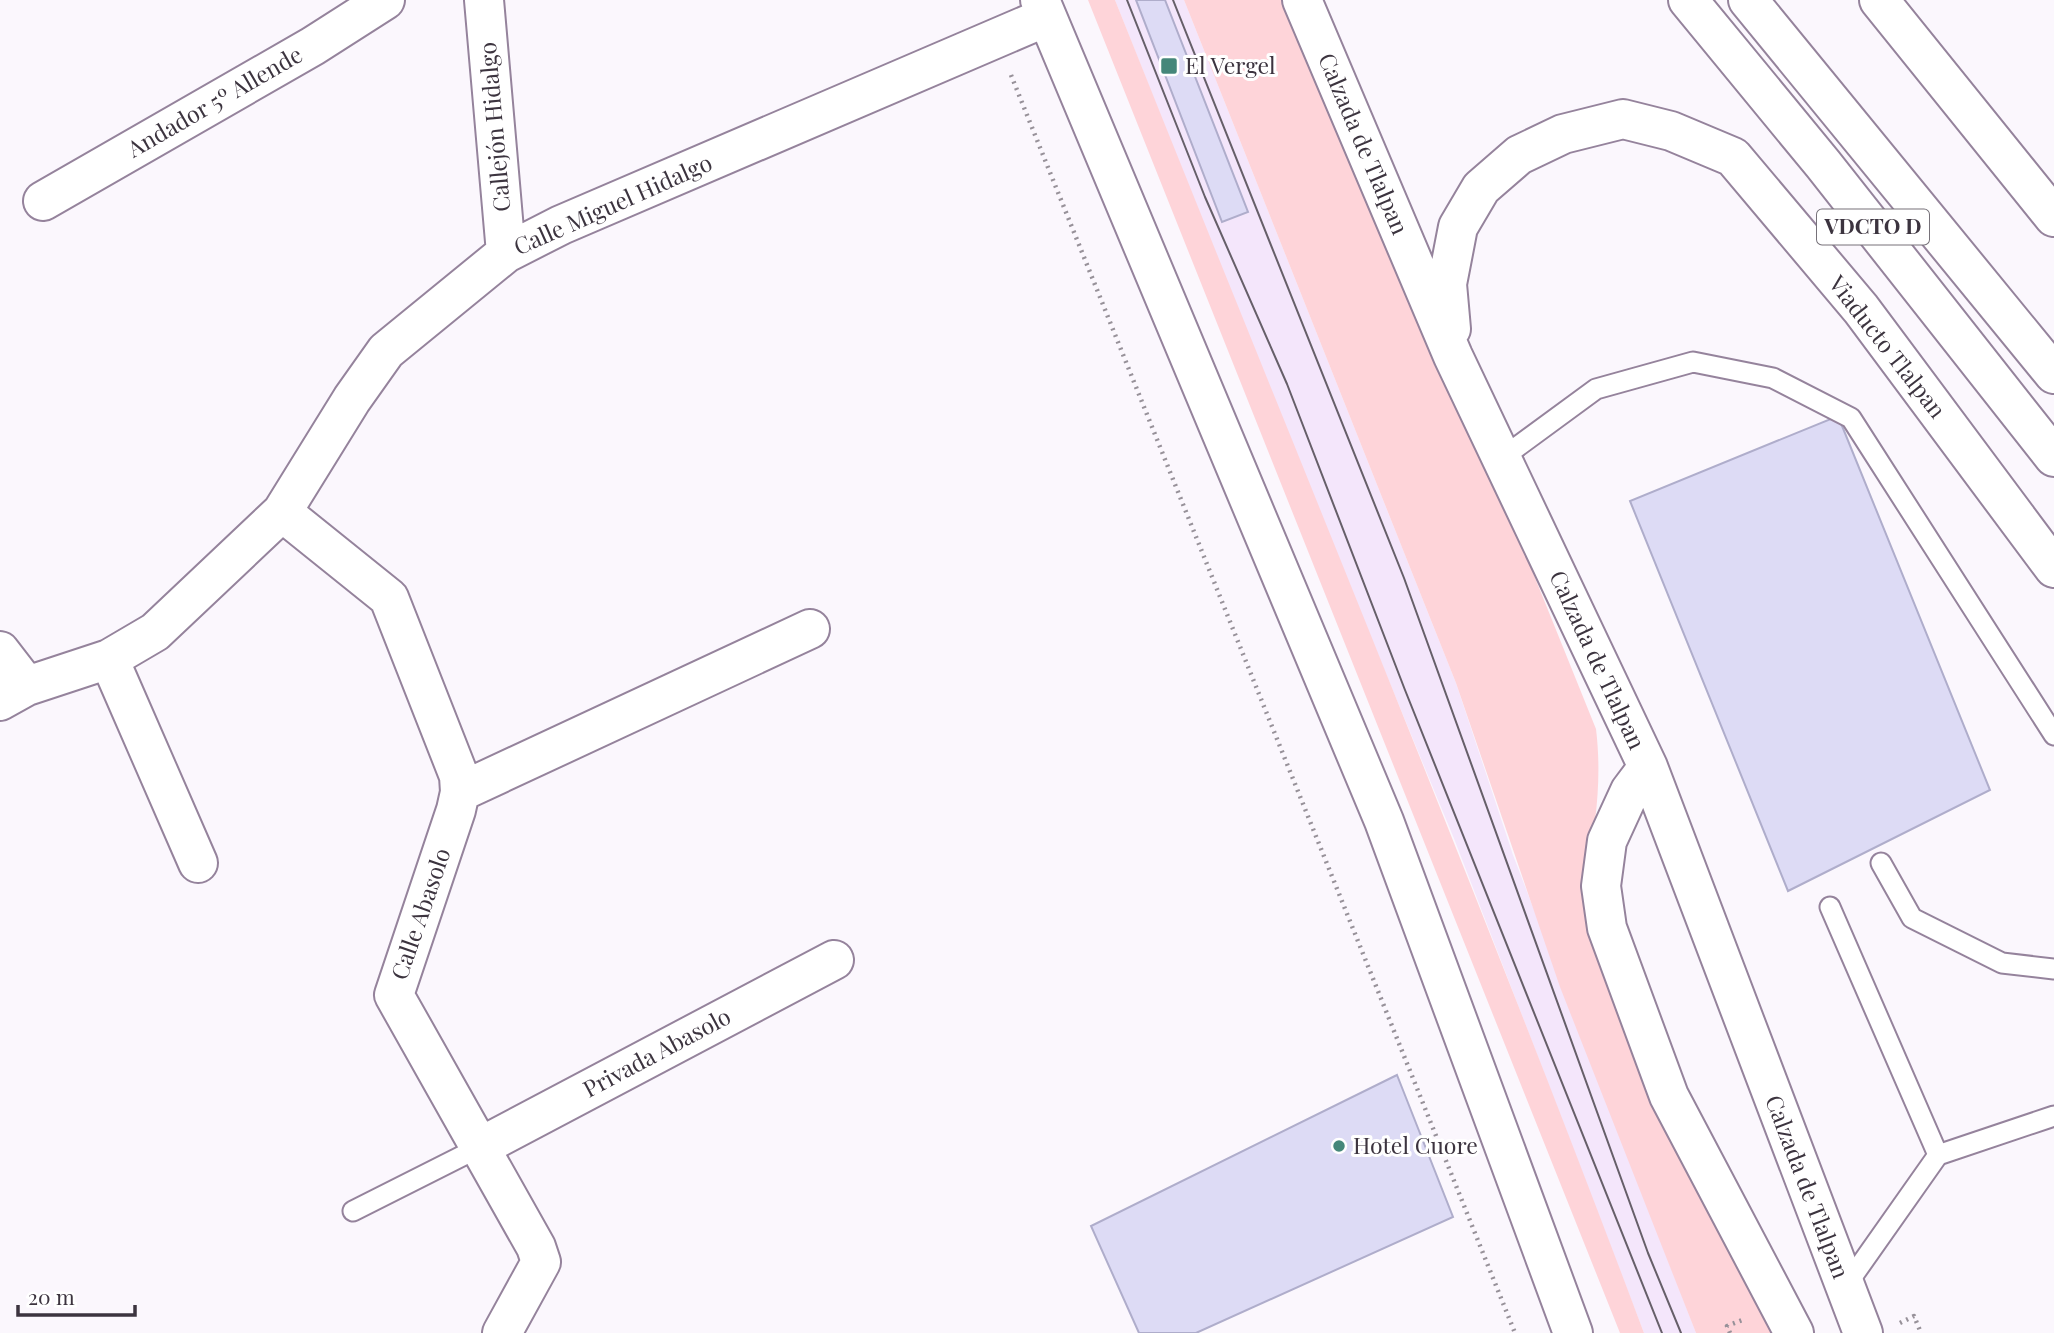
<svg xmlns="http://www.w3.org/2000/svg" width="2054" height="1333" font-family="'Playfair Display',serif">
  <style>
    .built { fill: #f4e6fb }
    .green { fill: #fed4d9 }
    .building { fill: #dddbf5; stroke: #afadcb; stroke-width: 2 }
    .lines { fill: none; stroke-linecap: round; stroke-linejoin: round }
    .service-casing { stroke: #95839c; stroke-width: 23 }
    .minor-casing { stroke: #95839c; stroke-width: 42 }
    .secondary-casing { stroke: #95839c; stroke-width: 42 }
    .motorway-casing { stroke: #95839c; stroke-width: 42 }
    .path { stroke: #979199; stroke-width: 4.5; stroke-dasharray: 2 5; stroke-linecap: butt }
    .service { stroke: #fff; stroke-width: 19 }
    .minor { stroke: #fff; stroke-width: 38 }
    .secondary { stroke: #fff; stroke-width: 38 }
    .motorway { stroke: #fff; stroke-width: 38 }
    .tram { stroke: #665f69; stroke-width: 2 }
    .poi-dot { fill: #45877a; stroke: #fff; stroke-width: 2.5 }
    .labels { text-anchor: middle; stroke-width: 6; stroke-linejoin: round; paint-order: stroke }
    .shield { fill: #fff; stroke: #767179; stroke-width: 2 }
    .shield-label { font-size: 21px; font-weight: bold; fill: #3c343f }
    .poi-label { font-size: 23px; fill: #3c343f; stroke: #fff; text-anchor: start }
    .street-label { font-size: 23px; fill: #3c343f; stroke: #fff }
  </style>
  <rect width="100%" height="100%" fill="#fbf7fd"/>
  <path class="built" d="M1115 0H1184L1456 683 1513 855 1696 1333H1644L1455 841 1278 412Z"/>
  <path class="green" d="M1088 0H1115C1292 444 1476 885 1644 1333H1620Z
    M1184 0H1290L1519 538 1596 729C1602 778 1596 823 1587 871L1777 1333H1696L1560 987 1456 683Z"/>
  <path class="building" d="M1136 0H1165L1248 212 1222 222Z
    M1838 416 1990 790 1788 891 1630 501Z
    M1397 1075 1453 1217 1196 1333H1139L1091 1226Z"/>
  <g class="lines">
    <defs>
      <path id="service" d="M1502 458 1596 389 1693 362 1773 378 1851 418 2054 735
        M1881 863 1912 918 2002 963 2054 969
        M1830 907 1938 1155
        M353 1211 480 1147
        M1845 1287 1938 1155 2054 1116"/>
      <path id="minor" d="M484 0 506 253
        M43 201 313 46 385 0
        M282 512 389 598 459 776 460 792 456 810 394 995 536 1247 541 1262 502 1333
        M0 651 27 686
        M109 659 198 863
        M0 701 27 686 109 659 155 632 282 512 352 399 386 351 506 253 561 225 1046 17
        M460 792 810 629
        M480 1147 834 960"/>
      <path id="secondary" d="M1040 0 1384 821 1573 1333
        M1302 0 1453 356 1648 767 1863 1333
        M1879 0 2054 217
        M1451 329 1447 284 1458 227 1481 188 1519 155 1563 134 1623 119 1671 131 1733 157 1861 309 2054 568
        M1648 767 1630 791 1607 841 1601 886 1607 928 1669 1096 1794 1333"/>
      <path id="motorway" d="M1688 0 1823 164 2054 457
        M1748 0 2054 374"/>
    </defs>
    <use href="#service" class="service-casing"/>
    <use href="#minor" class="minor-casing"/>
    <use href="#secondary" class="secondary-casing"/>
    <use href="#motorway" class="motorway-casing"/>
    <path class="path" d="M1011 75 1515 1333
      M1900 1323 1914 1316 1921 1333
      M1730 1333 1727 1326 1745 1319"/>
    <use href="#service" class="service"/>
    <use href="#minor" class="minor"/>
    <use href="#secondary" class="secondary"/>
    <use href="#motorway" class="motorway"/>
    <path class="tram" d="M1127 0 1205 197 1287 384 1405 690 1662 1333
      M1173 0 1404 578 1648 1253 1681 1333"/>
  </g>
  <g class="poi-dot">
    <rect x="1160" y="57" width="18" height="18" rx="3.5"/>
    <circle cx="1339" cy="1146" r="7"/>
  </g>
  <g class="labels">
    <rect class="shield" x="1817" y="209.5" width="112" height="35" rx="5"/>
    <g class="shield-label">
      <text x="1873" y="234">VDCTO D</text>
    </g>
    <g class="poi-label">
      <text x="1185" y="74">El Vergel</text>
      <text x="1353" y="1154">Hotel Cuore</text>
    </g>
    <g class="street-label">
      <text transform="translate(215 102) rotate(-30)" y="8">Andador 5º Allende</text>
      <text transform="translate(495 127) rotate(-95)" y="8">Callejón Hidalgo</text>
      <text transform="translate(1363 144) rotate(67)" y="8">Calzada de Tlalpan</text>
      <text transform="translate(613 205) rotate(-24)" y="8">Calle Miguel Hidalgo</text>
      <text transform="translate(1887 347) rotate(52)" y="8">Viaducto Tlalpan</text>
      <text transform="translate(1597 660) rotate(65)" y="8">Calzada de Tlalpan</text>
      <text transform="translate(421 914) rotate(-71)" y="8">Calle Abasolo</text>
      <text transform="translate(657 1053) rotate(-28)" y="8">Privada Abasolo</text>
      <text transform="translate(1807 1187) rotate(69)" y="8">Calzada de Tlalpan</text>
    </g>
  </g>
  <path d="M18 1305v10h117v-10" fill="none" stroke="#3c343f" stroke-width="3.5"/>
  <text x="28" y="1305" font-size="21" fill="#3c343f" stroke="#ffffff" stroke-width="5" paint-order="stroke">20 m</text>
</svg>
